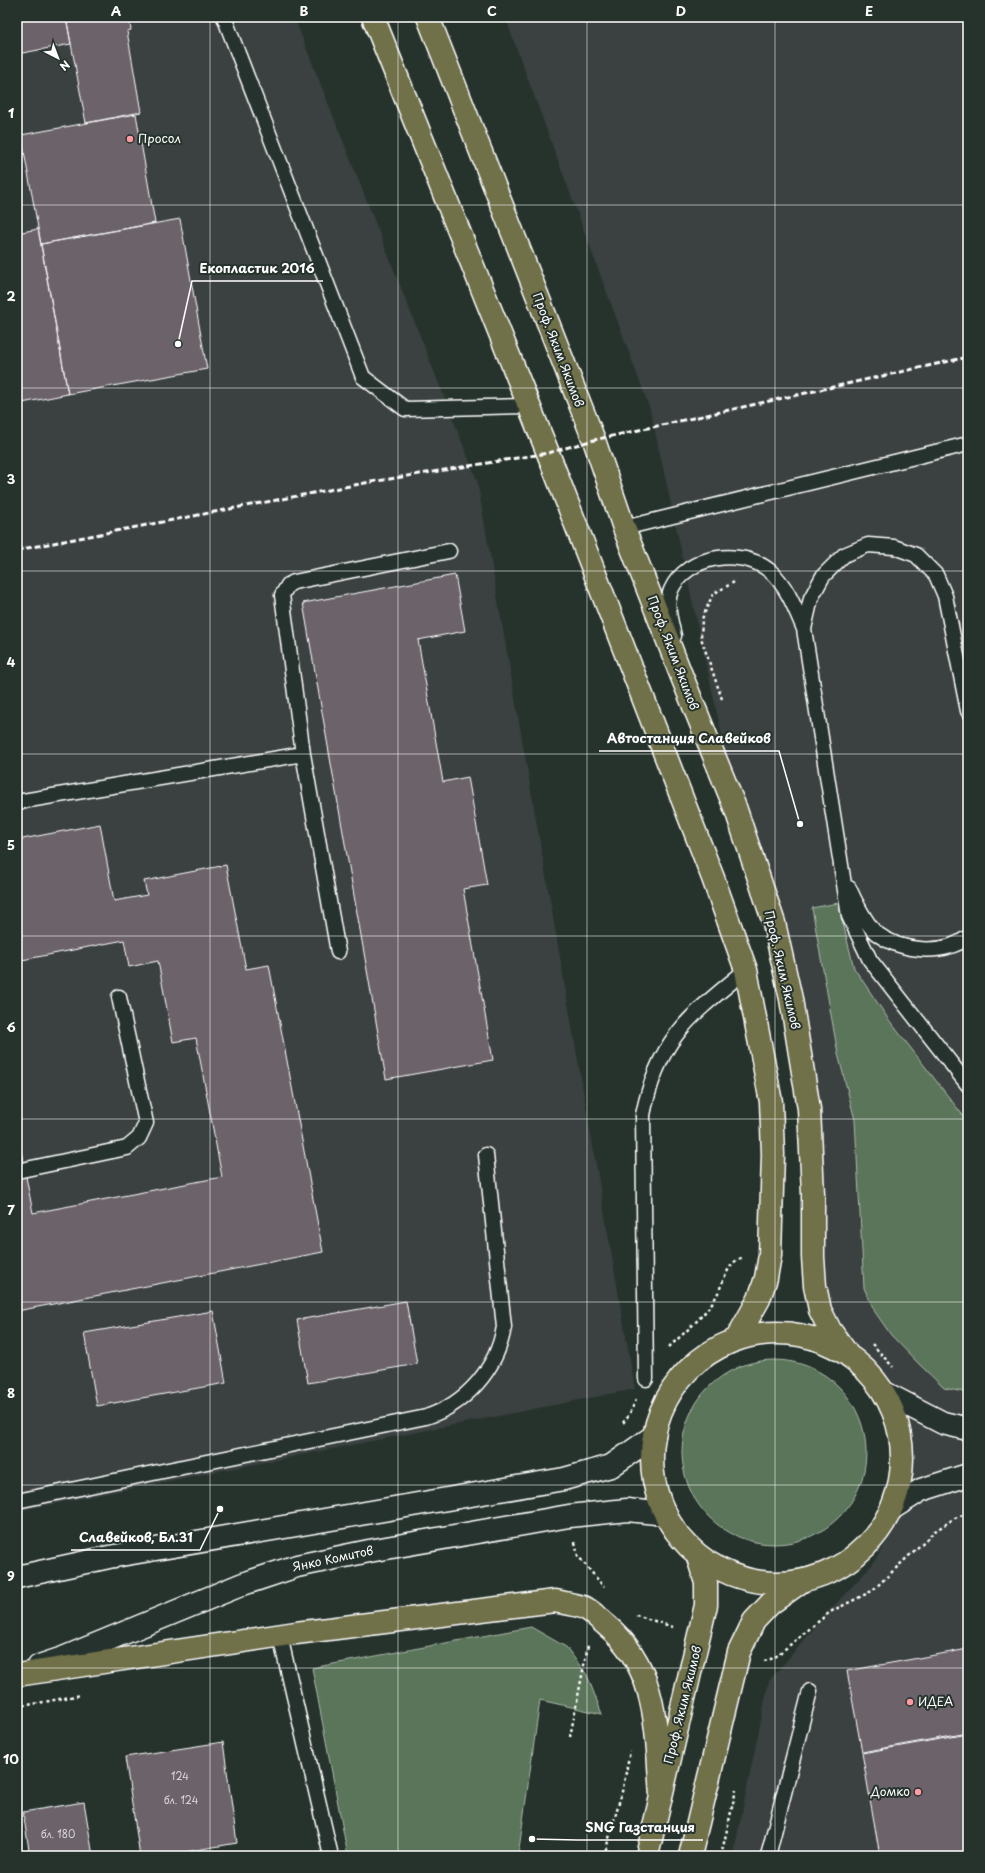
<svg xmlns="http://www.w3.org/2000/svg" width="985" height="1873" font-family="'Playpen Sans',sans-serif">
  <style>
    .built { fill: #3b4140 }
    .green { fill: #5a745a; stroke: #acbaac }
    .building { fill: #6c636b; stroke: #fff }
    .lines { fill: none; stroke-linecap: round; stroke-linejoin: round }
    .service-casing { stroke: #fff; stroke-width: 17 }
    .minor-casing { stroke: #fff; stroke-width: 25 }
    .secondary-casing { stroke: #fff; stroke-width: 25 }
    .trunk-casing { stroke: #fff; stroke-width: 25 }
    .path { stroke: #fff; stroke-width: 2.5; stroke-dasharray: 3 3; stroke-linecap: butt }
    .service { stroke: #26332d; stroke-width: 14 }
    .minor { stroke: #26332d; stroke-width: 22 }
    .secondary { stroke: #26332d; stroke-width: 22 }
    .trunk { stroke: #70704a; stroke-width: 22 }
    .rail { stroke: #fff; stroke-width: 3; stroke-dasharray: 6 3; stroke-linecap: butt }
    .grid { fill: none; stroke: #fff; stroke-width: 1; stroke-opacity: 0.55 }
    .poi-dot { fill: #ff9aa2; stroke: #26332d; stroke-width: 1.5 }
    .labels { text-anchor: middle; stroke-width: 4; stroke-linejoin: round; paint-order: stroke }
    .number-label { font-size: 10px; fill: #dad8da }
    .poi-label { font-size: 12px; fill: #fff; stroke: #26332d; text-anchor: start }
    .street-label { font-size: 12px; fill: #fff; stroke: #26332d }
    .leader { fill: none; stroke: #fff; stroke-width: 1.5 }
    .callout-dot { fill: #fff; stroke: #26332d; stroke-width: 1.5 }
    .callout-label { font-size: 13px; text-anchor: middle; font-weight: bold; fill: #fff; stroke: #26332d; stroke-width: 4; stroke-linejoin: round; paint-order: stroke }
    .neatline { fill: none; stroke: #fff; stroke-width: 1.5 }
    .grid-label { font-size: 13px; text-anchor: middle; font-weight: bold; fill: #fff }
  </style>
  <rect width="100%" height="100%" fill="#26332d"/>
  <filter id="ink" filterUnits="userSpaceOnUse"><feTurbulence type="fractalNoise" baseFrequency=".025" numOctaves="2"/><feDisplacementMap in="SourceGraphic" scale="8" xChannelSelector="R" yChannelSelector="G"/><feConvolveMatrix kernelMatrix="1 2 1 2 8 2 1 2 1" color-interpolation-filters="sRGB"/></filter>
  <g filter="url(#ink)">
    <path class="built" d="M17 17H294L477 480 635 1389 17 1511Z
      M505 17H968V1856H733L769 1681 831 1609 872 1565 894 1530 908 1470 904 1428 882 1385 828 1305 821 1164 760 908 650 409Z"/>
    <path class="green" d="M838 903 854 968 889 1020 968 1122V1393L944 1388 919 1364 891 1335 875 1312 864 1288 855 1120 838 1054 812 908Z
      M682 1452a92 92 0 1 1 184 0a92 92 0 1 1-184 0Z
      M531 1627 566 1647 587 1675 602 1714 540 1700 518 1856H348L312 1668Z"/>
    <path class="building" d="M17 17H66L71 44 17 54Z
      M66 17H129L131 30 127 31 141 112 86 123Z
      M136 114 155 223 41 244 21 135Z
      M180 219 207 369 68 394 41 244Z
      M38 229 68 394 17 404V233Z
      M455 575 465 631 418 640 443 782 468 777 487 885 463 889 493 1060 386 1079 303 603Z
      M100 824 114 901 147 895 144 881 226 865 246 969 269 965 323 1252 17 1311V1130L33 1213 222 1177 196 1038 173 1042 158 961 129 967 124 940 17 961V840Z
      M406 1301 417 1364 308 1383 297 1320Z
      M213 1311 226 1383 97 1406 84 1333Z
      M968 1649V1733L862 1752 847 1671Z
      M968 1734V1856H880L862 1753Z
      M223 1742 237 1843 161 1856H140L125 1757Z
      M84 1802 93 1856H30L23 1812Z"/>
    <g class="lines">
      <defs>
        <path id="service" d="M224 17 363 377 405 409 528 406
          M624 528 968 444
          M804 629 811 598 823 576 844 555 868 545 894 547 916 555 936 575 945 596 968 711
          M674 636C671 621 665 605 671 590 687 555 741 547 770 571 787 586 795 608 804 629L849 916 870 960 968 1085
          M17 802 303 754
          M849 888C854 900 867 925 876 933 901 952 943 956 968 937
          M338 952 303 754 282 595 288 585 294 582 449 551
          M17 1171 127 1148 139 1138 146 1123 119 997
          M646 1379 643 1115C658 1039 689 1017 746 970
          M17 1501 426 1417C466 1404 497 1369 504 1327L486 1155
          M280 1636 331 1856
          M768 1856 810 1691"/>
        <path id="minor" d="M885 1393 943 1423 968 1429
          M891 1509 921 1490 968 1475"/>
        <path id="secondary" d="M17 1577 109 1557 564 1479 611 1466 654 1436
          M39 1666 63 1658 243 1584 297 1566 369 1551 569 1516 627 1510 666 1514"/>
        <path id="trunk" d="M373 17 548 453 713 878 746 970 771 1102 773 1154 770 1255 766 1278 759 1299 736 1340
          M428 17 594 440 624 528 680 672 736 810 774 923 791 999 809 1109 813 1194V1257L815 1286 820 1310 830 1330 846 1352
          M652 1458a125 125 0 1 1 250 0a125 125 0 1 1-250 0Z
          M17 1675 296 1633 555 1601C563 1603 573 1604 582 1607 590 1609 599 1619 606 1625 659 1668 656 1732 661 1795
          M647 1856 706 1605V1583L697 1554
          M690 1856 739 1652 754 1621 771 1603 802 1581"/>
      </defs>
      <use href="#service" class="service-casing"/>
      <use href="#minor" class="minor-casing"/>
      <use href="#secondary" class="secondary-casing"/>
      <use href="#trunk" class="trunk-casing"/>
      <path class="path" d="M722 699 701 638 702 619 713 594 736 581
        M872 1344 893 1367
        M669 1347C686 1331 706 1315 717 1295 723 1283 728 1261 742 1258
        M623 1423 630 1413 636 1400
        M575 1542 578 1556 604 1587
        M636 1615 673 1627
        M764 1661 774 1658 830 1612 872 1591 935 1531 955 1518 968 1513
        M17 1707 81 1695
        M570 1737 588 1645
        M604 1856 623 1788 630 1751
        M721 1856 736 1790"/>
      <use href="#service" class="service"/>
      <use href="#minor" class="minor"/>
      <use href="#secondary" class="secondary"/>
      <use href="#trunk" class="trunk"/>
      <path class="rail" d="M17 550 365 483 548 453 594 440 968 357"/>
    </g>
  </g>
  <path class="grid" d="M210 17V1856M398 17V1856M587 17V1856M775 17V1856M17 205H968M17 388H968M17 571H968M17 754H968M17 936H968M17 1119H968M17 1302H968M17 1485H968M17 1668H968"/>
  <g class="poi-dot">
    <circle cx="130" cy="139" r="4"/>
    <circle cx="910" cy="1702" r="4"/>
    <circle cx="918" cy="1792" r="4"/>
  </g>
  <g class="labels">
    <g class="number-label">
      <text x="180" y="1780">124</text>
      <text x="181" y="1804">бл. 124</text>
      <text x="58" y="1838">бл. 180</text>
    </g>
    <g class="poi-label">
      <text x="138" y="143">Просол</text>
      <text x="918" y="1706">ИДЕА</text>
      <text x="910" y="1796" text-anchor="end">Домко</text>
    </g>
    <g class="street-label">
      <text transform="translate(558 350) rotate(69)" y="4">Проф. Яким Якимов</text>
      <text transform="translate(673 653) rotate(69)" y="4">Проф. Яким Якимов</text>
      <text transform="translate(782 970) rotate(77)" y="4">Проф. Яким Якимов</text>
      <text transform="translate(333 1559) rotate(-12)" y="4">Янко Комитов</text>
      <text transform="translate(683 1705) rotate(-76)" y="4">Проф. Яким Якимов</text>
    </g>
  </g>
  <path class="leader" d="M178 344L192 281H323M800 824L779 751H599M220 1509L200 1550H71M532 1839L577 1840H703"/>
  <g class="callout-dot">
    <circle cx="178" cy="344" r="4"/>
    <circle cx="800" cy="824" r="4"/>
    <circle cx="220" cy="1509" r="4"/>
    <circle cx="532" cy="1839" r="4"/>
  </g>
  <g class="callout-label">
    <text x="257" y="273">Екопластик 2016</text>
    <text x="689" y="743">Автостанция Славейков</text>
    <text x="136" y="1542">Славейков, Бл.31</text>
    <text x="640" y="1832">SNG Газстанция</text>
  </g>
  <rect width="985" height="1873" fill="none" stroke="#26332d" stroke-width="44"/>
  <g transform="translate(58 58) rotate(138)" stroke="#26332d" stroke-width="3" paint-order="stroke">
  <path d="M0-3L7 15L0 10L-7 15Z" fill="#ffffff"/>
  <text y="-6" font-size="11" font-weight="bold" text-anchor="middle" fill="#ffffff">N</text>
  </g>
  <rect x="22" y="22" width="941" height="1829" class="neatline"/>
  <g class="grid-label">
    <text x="116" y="16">A</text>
    <text x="304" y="16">B</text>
    <text x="492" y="16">C</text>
    <text x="681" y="16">D</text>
    <text x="869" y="16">E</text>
    <text x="11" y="118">1</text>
    <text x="11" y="301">2</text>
    <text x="11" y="484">3</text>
    <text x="11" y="667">4</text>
    <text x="11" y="850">5</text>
    <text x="11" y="1032">6</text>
    <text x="11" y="1215">7</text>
    <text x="11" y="1398">8</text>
    <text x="11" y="1581">9</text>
    <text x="11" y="1764">10</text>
  </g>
</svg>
